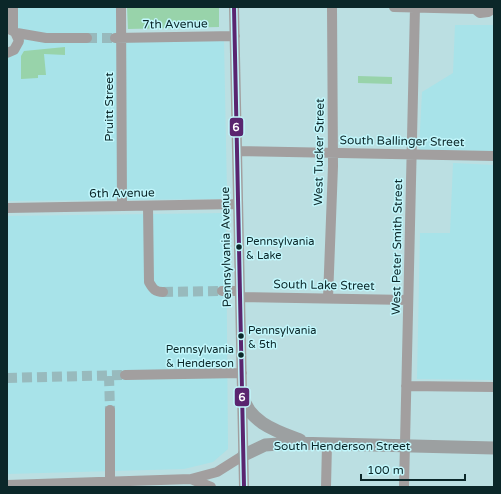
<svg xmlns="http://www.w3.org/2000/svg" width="501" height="494" font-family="'Varela Round',sans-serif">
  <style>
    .built { fill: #a8e3e9 }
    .green { fill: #98d3aa }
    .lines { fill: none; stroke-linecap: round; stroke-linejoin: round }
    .minor-tunnel { stroke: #98babd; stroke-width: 10; stroke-dasharray: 10 5; stroke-linecap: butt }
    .minor { stroke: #a29f9f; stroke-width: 10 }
    .major { stroke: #9ca0a1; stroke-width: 13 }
    .bus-1-casing { stroke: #c2f7fc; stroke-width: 7 }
    .bus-1 { stroke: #5a256f; stroke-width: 4 }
    .bus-dot { fill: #0b2729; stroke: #c2f7fc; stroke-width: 1.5 }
    .labels { text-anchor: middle; stroke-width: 3; stroke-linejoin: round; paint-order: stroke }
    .bus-label { font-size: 11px; fill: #0b2729; stroke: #c2f7fc; text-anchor: start }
    .street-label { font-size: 12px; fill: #0b2729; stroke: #c2f7fc }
    .line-badge { stroke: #c2f7fc; stroke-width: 1.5 }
    .badge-label { font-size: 11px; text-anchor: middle; font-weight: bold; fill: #fff }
  </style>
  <rect width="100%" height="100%" fill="#bbdfe2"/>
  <path class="built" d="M16 7H118L119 40 224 41 227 193 220 199 7 201V49H17Z
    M455 25H494V151L419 150 422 92 453 73Z
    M453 163 494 165V380L417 379 420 233H450Z
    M226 213 228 449 213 462 184 469 7 474V216Z"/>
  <path class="green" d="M127 7H219V27L128 29Z
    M65 47V55L44 54 46 75H38V78L21 79V56L24 51Z
    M358 76 392 77V84L358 83Z"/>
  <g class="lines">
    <path class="minor-tunnel" d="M87 38H115
      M163 292 222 291
      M109 376 110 410
      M7 378 125 375"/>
    <path class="minor" d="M13 7V30
      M121 7 122 206
      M234 7 244 487
      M394 7 475 9 478 7
      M475 9 480 13 488 12 494 8
      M7 28 15 32 19 41 14 50 7 53
      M17 33 46 38H87
      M115 38 235 36
      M237 151 494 156
      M148 206 149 282C153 289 155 292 163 292
      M7 208 238 204
      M222 291H240
      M240 297 408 300
      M328 298 333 166 332 7
      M125 375 242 373
      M406 386 494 387
      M191 479 211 487
      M7 485 191 479 217 472 244 455
      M110 487V410
      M326 487 327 444
      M404 487 415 7"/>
    <path class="major" d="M242 394C248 422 276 431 300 440
      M244 455 265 445 292 443 494 448"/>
    <defs>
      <path id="bus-1" d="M234 7 244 487"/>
    </defs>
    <use href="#bus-1" class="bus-1-casing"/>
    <use href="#bus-1" class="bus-1"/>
  </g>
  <g class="bus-dot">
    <circle cx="239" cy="247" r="3.5"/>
    <circle cx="241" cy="336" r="3.5"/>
    <circle cx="241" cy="355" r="3.5"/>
  </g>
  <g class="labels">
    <g class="bus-label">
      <text x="246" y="245">Pennsylvania<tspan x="246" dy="14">&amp; Lake</tspan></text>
      <text x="248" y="334">Pennsylvania<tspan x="248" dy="14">&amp; 5th</tspan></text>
      <text x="234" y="353" text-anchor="end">Pennsylvania<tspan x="234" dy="14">&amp; Henderson</tspan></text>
    </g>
    <g class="street-label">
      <text transform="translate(175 24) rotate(-1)" y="4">7th Avenue</text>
      <text transform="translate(109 107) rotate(-90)" y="4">Pruitt Street</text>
      <text transform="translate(402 141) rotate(1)" y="4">South Ballinger Street</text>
      <text transform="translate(319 152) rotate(-89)" y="4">West Tucker Street</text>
      <text transform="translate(122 193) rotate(-1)" y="4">6th Avenue</text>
      <text transform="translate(226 247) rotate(-91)" y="4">Pennsylvania Avenue</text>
      <text transform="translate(397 247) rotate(-89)" y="4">West Peter Smith Street</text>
      <text transform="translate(324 285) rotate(1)" y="4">South Lake Street</text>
      <text x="342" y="450">South Henderson Street</text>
    </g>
  </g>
  <g class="line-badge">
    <rect x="229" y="117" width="15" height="20" rx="4" fill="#5a256f"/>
    <rect x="234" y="387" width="16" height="20" rx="4" fill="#5a256f"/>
  </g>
  <g class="badge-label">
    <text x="236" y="131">6</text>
    <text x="242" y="401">6</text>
  </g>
  <rect width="501" height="494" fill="none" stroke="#0b2729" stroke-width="16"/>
  <path d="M361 474v6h104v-6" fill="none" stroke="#0b2729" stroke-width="2"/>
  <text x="367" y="474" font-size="12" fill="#0b2729" stroke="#c2f7fc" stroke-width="3" paint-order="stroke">100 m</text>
</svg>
